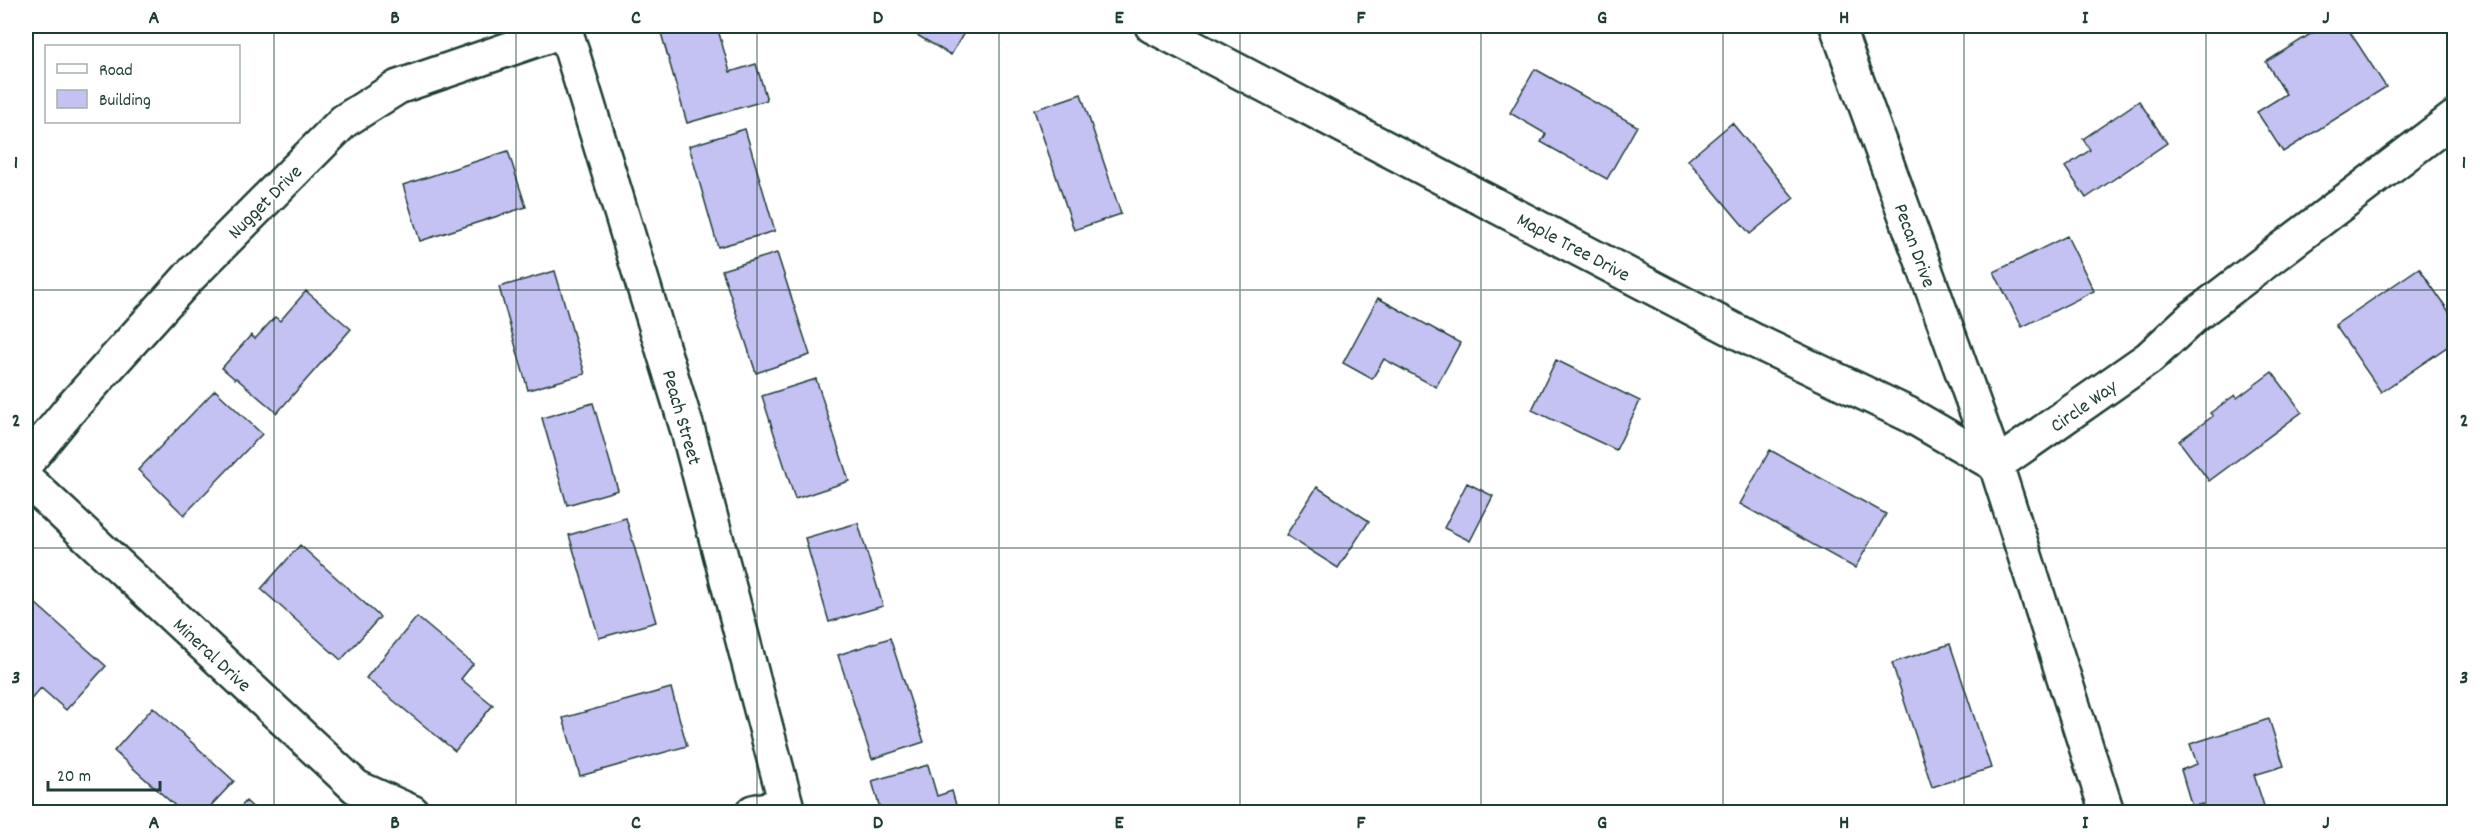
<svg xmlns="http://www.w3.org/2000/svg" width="2480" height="838" font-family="Dekko,sans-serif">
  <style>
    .building { fill: #c4c1f3; stroke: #1f3d34; stroke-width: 1.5 }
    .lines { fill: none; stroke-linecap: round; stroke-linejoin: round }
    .minor-casing { stroke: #1f3d34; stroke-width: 38 }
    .minor { stroke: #fff; stroke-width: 33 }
    .grid { fill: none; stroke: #1f3d34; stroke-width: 1.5; stroke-opacity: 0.55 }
    .labels { text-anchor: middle; stroke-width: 4.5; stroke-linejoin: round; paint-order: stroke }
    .street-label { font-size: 20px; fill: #1f3d34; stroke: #fff }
    .neatline { fill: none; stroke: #1f3d34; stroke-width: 2 }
    .grid-label { font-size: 20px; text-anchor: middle; font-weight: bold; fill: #1f3d34 }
  </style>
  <rect width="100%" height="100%" fill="#fff"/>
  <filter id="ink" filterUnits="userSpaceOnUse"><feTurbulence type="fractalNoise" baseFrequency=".0167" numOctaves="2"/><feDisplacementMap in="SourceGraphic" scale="12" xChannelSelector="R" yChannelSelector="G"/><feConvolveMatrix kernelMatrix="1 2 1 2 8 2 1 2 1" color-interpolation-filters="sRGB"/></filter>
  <g filter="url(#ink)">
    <path class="building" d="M659 26H717L730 72 756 64 767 100 687 123Z
      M907 26H968L951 55 905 28Z
      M2323 26H2346L2386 87 2283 152 2257 112 2286 94 2266 62Z
      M1535 69 1637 126 1607 179 1541 142 1546 134 1510 113Z
      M1081 94 1121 214 1074 230 1034 110Z
      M2139 101 2167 143 2086 198 2065 167 2090 150 2083 139Z
      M1732 123 1794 198 1750 234 1688 160Z
      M745 129 775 231 718 247 689 146Z
      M508 151 526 207 420 241 403 185Z
      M2067 236 2094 291 2022 327 1994 272Z
      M777 253 810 355 756 373 722 270Z
      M2419 268 2454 319V342L2381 392 2335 325Z
      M555 271 585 374 528 390 499 287Z
      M306 291 351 329 277 413 236 378 235 379 222 368 251 335 255 339 275 317 280 321Z
      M1378 298 1460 343 1436 387 1384 359 1372 379 1343 363Z
      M1556 360 1640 401 1616 450 1532 410Z
      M2272 372 2302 412 2209 481 2179 441 2213 416 2210 413 2235 395 2237 398Z
      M816 379 849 481 795 499 762 396Z
      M215 390 262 434 184 515 138 470Z
      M593 403 618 490 567 505 542 418Z
      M1770 450 1886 514 1855 568 1740 504Z
      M1467 483 1493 496 1470 541 1444 528Z
      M1317 487 1369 521 1338 568 1286 535Z
      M626 518 656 622 599 638 569 535Z
      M858 523 883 606 829 622 805 538Z
      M300 545 380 617 341 660 261 589Z
      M26 595 106 666 66 710 41 688 26 705Z
      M417 617 473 664 461 679 493 705 455 751 366 678Z
      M890 638 924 742 872 759 838 655Z
      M1950 644 1991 768 1932 787 1892 663Z
      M671 688 687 746 580 776 563 718Z
      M153 707 234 781 205 812H182L114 751Z
      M2269 719 2284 766 2254 775 2266 812H2205L2202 804 2192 807 2181 770 2197 764 2190 744Z
      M928 765 937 796 952 791 958 812H881L872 781Z
      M246 801 258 812H236Z"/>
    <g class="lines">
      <defs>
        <path id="minor" d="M564 26 688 431 788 812
          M1152 26 1755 341 1908 414 1996 465
          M1837 26 1996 465 2107 812
          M26 463 72 407 189 277 344 121 398 87 565 30
          M1996 465 2149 358 2193 317 2454 118
          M26 479 356 787 412 812
          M753 812 786 805"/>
      </defs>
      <use href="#minor" class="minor-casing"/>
      <use href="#minor" class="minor"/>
    </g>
  </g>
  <path class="grid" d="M274 26V812M516 26V812M757 26V812M999 26V812M1240 26V812M1481 26V812M1723 26V812M1964 26V812M2206 26V812M26 290H2454M26 548H2454"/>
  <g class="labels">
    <g class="street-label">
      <text transform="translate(264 201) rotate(-45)" y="7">Nugget Drive</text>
      <text transform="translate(1916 245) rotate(70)" y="7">Pecan Drive</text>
      <text transform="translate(1574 246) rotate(28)" y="7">Maple Tree Drive</text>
      <text transform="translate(2083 405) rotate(-35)" y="7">Circle Way</text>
      <text transform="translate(683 417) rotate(74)" y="7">Peach Street</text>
      <text transform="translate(213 654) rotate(43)" y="7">Mineral Drive</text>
    </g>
  </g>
  <rect width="2480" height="838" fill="none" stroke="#fff" stroke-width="66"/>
  <rect x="45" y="45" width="195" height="78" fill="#ffffff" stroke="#a5b1ae" stroke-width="1.5"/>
  <rect x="57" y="64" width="30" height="9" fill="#ffffff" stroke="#a5b1ae" stroke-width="1.5"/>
  <text x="99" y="75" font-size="18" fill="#1f3d34">Road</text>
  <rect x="57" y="90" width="30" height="18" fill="#c4c1f3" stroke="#a5b1ae" stroke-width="1.5"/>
  <text x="99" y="105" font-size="18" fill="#1f3d34">Building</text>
  <path d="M48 781v9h112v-9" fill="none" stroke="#1f3d34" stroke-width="3"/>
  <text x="57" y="781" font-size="18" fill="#1f3d34" stroke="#ffffff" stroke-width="4.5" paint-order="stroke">20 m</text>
  <rect x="33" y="33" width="2414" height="772" class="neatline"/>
  <g class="grid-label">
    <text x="154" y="23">A</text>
    <text x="395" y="23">B</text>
    <text x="636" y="23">C</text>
    <text x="878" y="23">D</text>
    <text x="1119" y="23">E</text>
    <text x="1361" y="23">F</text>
    <text x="1602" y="23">G</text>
    <text x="1844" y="23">H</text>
    <text x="2085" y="23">I</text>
    <text x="2326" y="23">J</text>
    <text x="16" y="168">1</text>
    <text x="2464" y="168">1</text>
    <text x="16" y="426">2</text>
    <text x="2464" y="426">2</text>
    <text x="16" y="683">3</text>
    <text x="2464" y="683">3</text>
    <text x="154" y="828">A</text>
    <text x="395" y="828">B</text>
    <text x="636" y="828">C</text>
    <text x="878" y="828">D</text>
    <text x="1119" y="828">E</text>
    <text x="1361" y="828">F</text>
    <text x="1602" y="828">G</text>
    <text x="1844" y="828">H</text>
    <text x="2085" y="828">I</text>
    <text x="2326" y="828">J</text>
  </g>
</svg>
